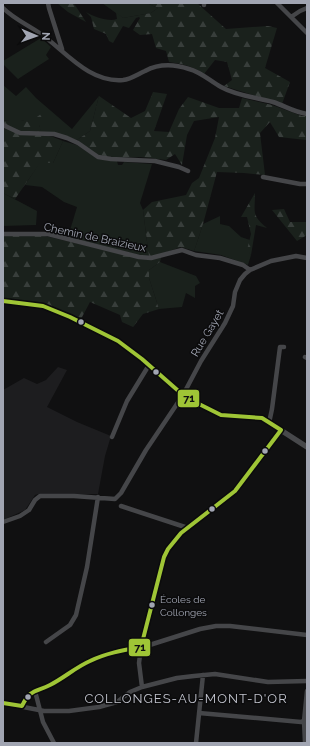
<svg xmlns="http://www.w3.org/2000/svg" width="310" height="746" font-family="Raleway,sans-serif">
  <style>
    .built { fill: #1d1d1f }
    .green { fill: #1a211c }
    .forest { fill: url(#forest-firs) }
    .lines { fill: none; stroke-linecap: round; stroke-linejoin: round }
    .minor { stroke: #454649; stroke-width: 4.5 }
    .major { stroke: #47484b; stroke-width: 5.5 }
    .bus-1-casing { stroke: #0b0b0c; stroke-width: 7 }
    .bus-1 { stroke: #9fc536; stroke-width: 4 }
    .bus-dot { fill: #a1a5b2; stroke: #0b0b0c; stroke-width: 1.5 }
    .labels { text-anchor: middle; stroke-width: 3; stroke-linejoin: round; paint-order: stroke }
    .bus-label { font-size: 10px; fill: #a1a5b2; stroke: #0b0b0c; text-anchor: start }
    .street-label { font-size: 11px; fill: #a1a5b2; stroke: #0b0b0c }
    .quarter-label { font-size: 13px; letter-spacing: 1px; fill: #c2c4ce; stroke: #0b0b0c }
    .line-badge { stroke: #0b0b0c; stroke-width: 1.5 }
    .pale-badge-label { font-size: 11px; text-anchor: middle; font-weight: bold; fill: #111 }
  </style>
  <defs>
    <pattern id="forest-firs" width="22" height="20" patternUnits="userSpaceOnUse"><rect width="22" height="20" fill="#1a211c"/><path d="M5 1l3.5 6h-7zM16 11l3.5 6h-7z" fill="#383e3b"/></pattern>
  </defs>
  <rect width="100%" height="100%" fill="#101011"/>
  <path class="built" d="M58 367 67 370 47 407 77 422 111 436 105 456 98 494H38L35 495 25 510 3 520V390L24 378 37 384 46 380Z"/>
  <path class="green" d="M102 3H147L158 8 151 13 123 18Z
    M41 38 51 47 46 55 49 59 18 79 3 64V61Z
    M3 85 16 96 26 87 36 98 72 129 99 96 90 131 77 140 54 133 41 132 39 125C24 120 18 119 3 121Z
    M63 141 77 145 98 159 117 161 118 165H122L124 162 152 164 140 203 143 210 149 257 139 255 68 237 77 207 64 202 42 187 25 185 40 162 53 163Z
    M3 193 37 211 36 225 3 226Z
    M220 216V224L229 226 241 237 250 240 248 250 251 255 248 265 221 255 194 251 203 224Z
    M160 262 196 276 200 283 195 286V298L186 293 182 307 159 309 149 278V270Z"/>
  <path class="forest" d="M57 3H72L75 5 86 22 68 12Z
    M147 3H197L226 29 268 26 277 28 265 68 290 82 282 104 224 86 232 80 227 62 215 60 204 74C193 66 182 64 169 62L166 51 156 48 152 34 140 35 133 30 140 18 139 17 136 18 129 28 123 26 113 43 109 41 106 34 94 29 91 17 86 12C94 17 109 22 117 19L116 12 123 18 151 13 158 8Z
    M153 92 167 94 154 131 169 132 179 109 188 97 219 108H239L242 98 272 105 302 116H307V141L306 140 279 137 270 122 260 133 265 175 244 173 217 172 203 224 194 251 181 247 161 254 149 257 143 210 152 202 186 195 192 183 199 178 215 138 219 117 194 121 187 135 182 165 175 154 166 160 141 157 121 158 97 155 77 140 90 131 99 96 131 118 145 111Z
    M41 114 44 119 39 125 43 135 53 137 63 141 53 163H40L15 199 3 193V121L16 119 30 122Z
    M255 193C255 213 251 215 267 228L256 225 251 255 247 250 251 234 247 217H241Z
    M284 209 290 222H307V235L297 241 272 210Z
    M3 236H45L139 258H161L160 262 149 270V278L159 309 143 314 133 327 122 322 120 315 90 302 81 319 44 303 3 298Z"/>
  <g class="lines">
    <path class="minor" d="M48 3 49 8 62 49V51
      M204 3V5
      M277 3 307 33
      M3 8C14 19 28 25 41 34 65 51 89 83 123 80 131 79 138 74 145 71 160 63 174 64 189 69 201 72 210 81 221 87 237 96 255 97 273 102 285 106 294 112 307 114
      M291 17 300 11 307 8
      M3 125 20 133 54 134 67 138 78 143 98 157 111 159 155 161 179 167 188 171
      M263 177 300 184H307
      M3 234H48L139 257 151 258 182 250 196 255 220 258 243 265 250 270
      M305 357 307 358
      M269 423 272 409 280 347H284
      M112 437 127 401 149 365
      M121 506 188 528
      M3 522 20 516 29 510 35 500 40 496H74L115 499 121 493 146 450 183 395 201 361 225 323 233 306 235 292 240 280 245 274 250 270 271 261 296 256 307 258
      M46 642 70 625 76 615 87 567 98 497
      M142 687 139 663 141 647 158 579 164 557 168 549 181 533 212 510 235 491 281 430
      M35 691 43 722 54 743
      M3 703 44 711H69L99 707 117 702 130 692 142 687 177 678 194 676 215 674 268 682 307 681
      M22 706 26 697 32 692 50 685 90 661 118 651 137 649 200 629 216 626H230L307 635
      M199 713 301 722 304 721
      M196 743 203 675
      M305 743 304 721 307 691"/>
    <path class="major" d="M3 301 43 306 70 317 118 341 142 359 183 395 221 415 262 418 307 447"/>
    <defs>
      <path id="bus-1" d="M3 301 43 306 70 317 118 341 142 359 183 395 193 401 221 415 262 418 281 430 235 491 181 533 168 549 164 557 141 647C124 650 106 653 90 661 76 667 64 678 50 685 36 692 30 689 22 706L3 703"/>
    </defs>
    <use href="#bus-1" class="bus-1-casing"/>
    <use href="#bus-1" class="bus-1"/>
  </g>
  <g class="bus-dot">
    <circle cx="81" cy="322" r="3.5"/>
    <circle cx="156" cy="372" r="3.5"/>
    <circle cx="265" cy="451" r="3.5"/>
    <circle cx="212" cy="509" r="3.5"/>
    <circle cx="152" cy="605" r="3.5"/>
    <circle cx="28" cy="697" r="3.5"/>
  </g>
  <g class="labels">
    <g class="bus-label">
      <text x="160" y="603">Écoles de<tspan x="160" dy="13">Collonges</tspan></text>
    </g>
    <g class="street-label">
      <text transform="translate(95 237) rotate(12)" y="4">Chemin de Braizieux</text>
      <text transform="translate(207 333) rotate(-59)" y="4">Rue Gayet</text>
    </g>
    <g class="quarter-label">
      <text x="186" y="703">COLLONGES-AU-MONT-D'OR</text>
    </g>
  </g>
  <g class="line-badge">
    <rect x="177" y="389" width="23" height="19" rx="4" fill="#9fc536"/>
    <rect x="128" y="638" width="23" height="19" rx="4" fill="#9fc536"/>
  </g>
  <g class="pale-badge-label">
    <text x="189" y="402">71</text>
    <text x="140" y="651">71</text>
  </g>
  <rect width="310" height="746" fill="none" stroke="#a1a5b2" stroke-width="8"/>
  <g transform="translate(36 36) rotate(92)" stroke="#0b0b0c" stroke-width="3" paint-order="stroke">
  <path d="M0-3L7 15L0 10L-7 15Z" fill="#a1a5b2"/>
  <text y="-6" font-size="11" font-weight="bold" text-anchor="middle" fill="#a1a5b2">N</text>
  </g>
</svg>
